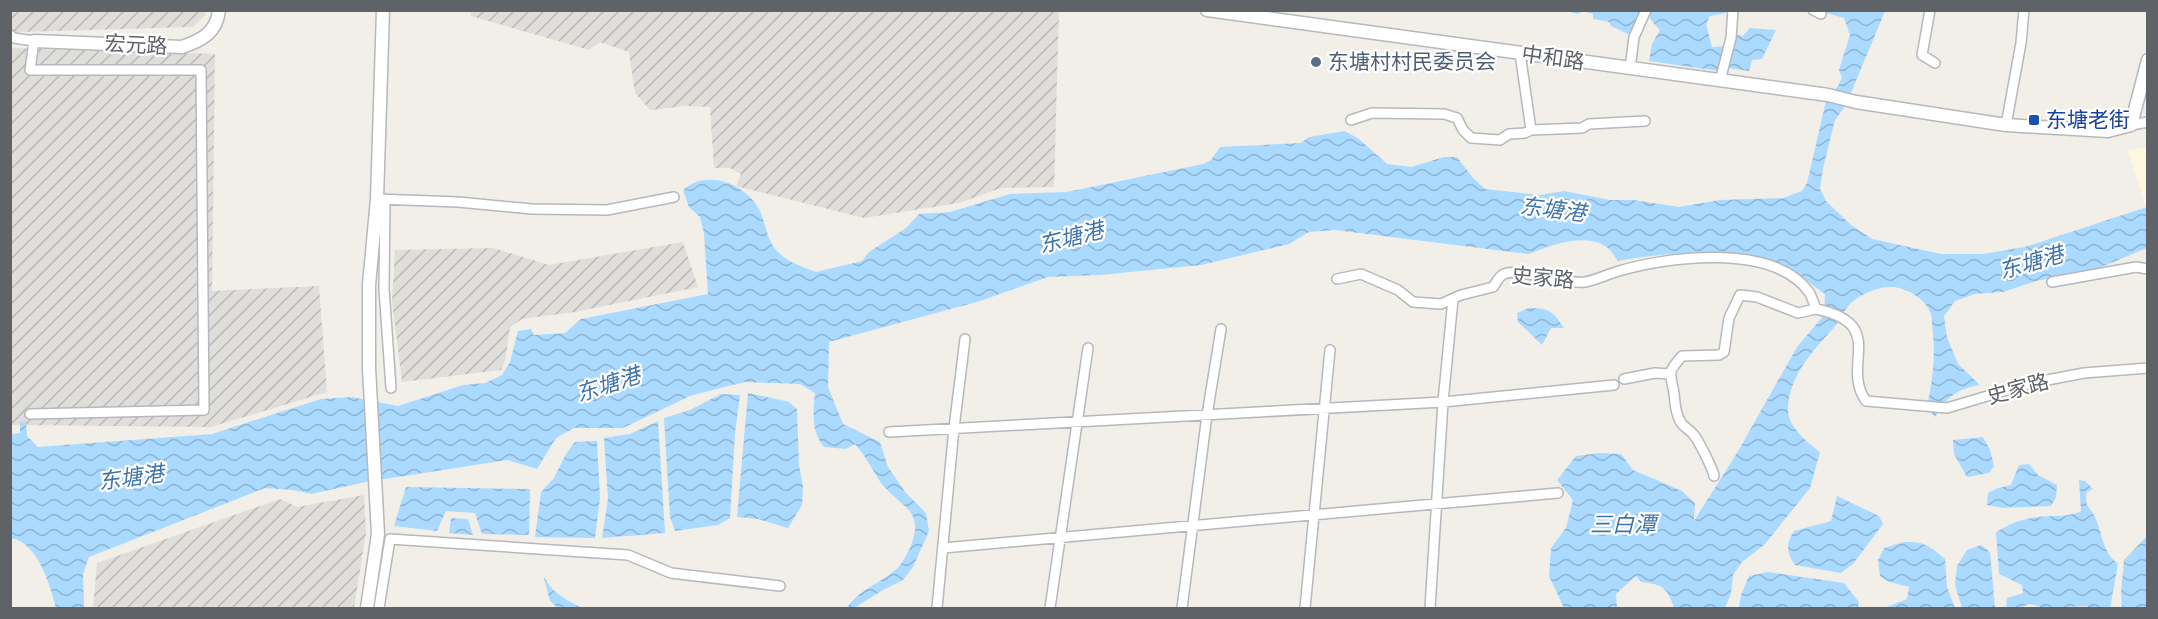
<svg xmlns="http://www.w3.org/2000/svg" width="2158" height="619" font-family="'Open Sans','Noto Sans SC',sans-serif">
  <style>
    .commercial { fill: #fef7e0 }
    .industrial { fill: url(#industrial-furrows) }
    .water { fill: url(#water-waves) }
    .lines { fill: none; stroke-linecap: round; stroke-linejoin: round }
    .minor-casing { stroke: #b5b8bc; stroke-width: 12 }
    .tertiary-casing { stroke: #b5b8bc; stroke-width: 15 }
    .minor { stroke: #fff; stroke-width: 9 }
    .tertiary { stroke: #fff; stroke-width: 12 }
    .service-dot { fill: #5c6f8a; stroke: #fff; stroke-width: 2 }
    .transit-dot { fill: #1a4fb4; stroke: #fff; stroke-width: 2 }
    .labels { text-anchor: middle; stroke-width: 4.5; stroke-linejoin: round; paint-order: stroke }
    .street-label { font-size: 21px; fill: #5f6368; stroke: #fff }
    .service-label { font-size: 21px; fill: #4e5e75; stroke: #fff; text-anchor: start }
    .transit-label { font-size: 21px; fill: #164399; stroke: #fff; text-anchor: start }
    .water-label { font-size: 22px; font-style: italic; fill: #4174aa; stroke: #fff }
  </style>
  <defs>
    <pattern id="industrial-furrows" width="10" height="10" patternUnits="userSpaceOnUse" patternTransform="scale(1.5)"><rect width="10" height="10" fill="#e0deda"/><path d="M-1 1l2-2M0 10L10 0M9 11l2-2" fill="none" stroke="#b9b8b5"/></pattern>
    <pattern id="water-waves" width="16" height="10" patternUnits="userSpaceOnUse" patternTransform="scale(1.5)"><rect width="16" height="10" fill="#aadaff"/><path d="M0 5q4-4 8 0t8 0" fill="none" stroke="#8eb4d2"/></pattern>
  </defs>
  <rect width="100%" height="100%" fill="#f1efe8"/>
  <path class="commercial" d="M2147 147V204L2145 205 2128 151Z"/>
  <path class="industrial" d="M10 11H206L205 15 193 27 20 32 11 35Z
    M471 11H1059L1054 187 1001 188 959 203 864 218 736 186 741 174 730 168H714L710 107 687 106 650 110 635 93 629 52 600 42 589 50 471 16Z
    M11 48 215 54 212 291 319 286 327 392 211 427 11 425Z
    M683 242 698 287 575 312 522 319 510 327 505 361 501 370 402 382 392 301 395 250 493 248 549 265Z
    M364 495 366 532 354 608H93L97 563 280 499 297 507Z"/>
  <path class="water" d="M1723 10 1726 13 1710 16 1706 24 1712 47 1727 46 1719 71 1649 61 1652 44 1660 30 1650 19V11Z
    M1567 11H1641L1636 29 1628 34 1611 26 1609 22 1593 19V14L1583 11 1578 14Z
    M1819 11H1885L1846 105 1835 120 1823 168 1820 189 1826 201 1851 225 1872 239 1941 254H1983L2025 247 2147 207V248L2099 268 2036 281 2003 292 1974 294 1955 301 1944 316 1947 337 1958 364 1980 385C1956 389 1947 397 1935 417L1927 407C1933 380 1936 353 1932 325 1932 321 1932 315 1930 312 1926 301 1914 293 1903 289 1885 283 1866 291 1852 302 1843 310 1839 323 1831 331 1811 352 1788 379 1788 410 1788 427 1808 443 1820 452L1810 488 1765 544 1742 562 1733 575 1731 593 1725 608H1674C1668 588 1662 584 1641 582L1636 576 1616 594 1617 608 1613 606 1609 608H1564L1549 576 1551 548 1566 528 1573 500 1557 480 1576 456 1599 453 1621 454 1633 470 1682 491 1695 503 1694 521 1737 453 1797 347 1824 315 1825 294C1811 284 1797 273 1782 265 1742 245 1661 253 1618 261 1615 257 1612 252 1609 249 1589 231 1550 245 1529 254L1335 230 1309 232 1289 244 1201 265 1100 275 1048 277 980 301 829 342 828 387 843 424 880 442 888 467 906 493 926 513 929 531 913 567 903 580 883 590 854 608H847C858 590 879 584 894 571 901 566 906 556 910 548 926 509 901 508 881 483 872 469 866 457 855 444L846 449 824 447C811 432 813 413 815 393L800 384 745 382 716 389 690 396 623 428H574L556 438 537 469 507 460 366 482 311 494 293 490 265 488 89 557 83 574 84 608H56C50 585 38 543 11 538L10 434 20 433V421L26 423 27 436 38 447 212 434 321 399 352 397 398 406 463 385 485 383 502 375 510 362 518 331 531 329 534 335 565 333 581 319 708 294 704 233 700 217 689 207 683 190C707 169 744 183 759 209 766 223 766 240 778 252 787 262 803 267 816 272L862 261 869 252 906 228 919 214 950 212 1010 194 1067 192 1203 164 1211 160 1220 147 1301 143 1309 137 1345 131 1359 139 1387 164 1411 167 1444 157H1457L1473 178 1485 189 1540 195 1564 191 1610 200H1633L1679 207 1720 200 1783 198 1802 191 1807 183 1826 101 1838 86 1842 78 1839 70 1850 35 1844 18Z
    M1750 28 1776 30 1762 59 1752 60 1749 71 1728 68 1737 35 1743 36Z
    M1529 308C1549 308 1553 311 1564 328H1551L1542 345 1518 322 1517 313Z
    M748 393 789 402 797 409 799 465 803 487 802 505 788 528 758 519 737 517Z
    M721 394 740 395 735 433 730 518 718 525 675 531 670 517 664 418 690 410Z
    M658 421 665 533 602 538 608 499 604 438 630 434Z
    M1983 437 1990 450 1994 466 1989 473 1967 477 1954 454 1953 440Z
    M597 441 600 498 595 538 535 537 541 492 554 478 566 454 575 442Z
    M2029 464 2038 475 2057 485 2056 497 2051 506 2003 508 1987 505 1988 493 1998 488 2011 485 2019 465Z
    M2079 480 2085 481 2093 489 2087 492C2084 506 2089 506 2095 517 2103 534 2101 550 2118 564L2110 608H2089L2087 606 2044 608 2030 604 2018 608H2006L2007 598 2023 593 2022 585 1999 574 1996 532C2009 524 2022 519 2037 517 2053 515 2067 518 2081 511Z
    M406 487 530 489 529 535 482 534 475 513 446 511 437 531 394 526Z
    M1837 496 1879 516 1883 524 1853 564 1841 573 1795 565C1786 553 1786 543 1794 531L1831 521Z
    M451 518 468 519 473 535 449 533Z
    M2147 536V608H2122L2121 592 2124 560Z
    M1903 542C1924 541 1930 546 1945 559L1947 587 1955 608H1884L1907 599 1909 587 1889 582 1880 576 1878 560 1884 548Z
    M1981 545 1990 552 1995 608H1962L1955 585 1957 566 1967 550Z
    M1768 572 1844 583 1859 602 1858 608H1739L1741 595 1749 576Z
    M543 574C551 593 565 599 582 608H558L550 601Z"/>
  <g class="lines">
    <defs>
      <path id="minor" d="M1813 10 1821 14
        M1930 10 1922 55 1935 63
        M10 35 14 38 34 41 30 70H201L204 410 30 414
        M1520 53 1531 130
        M1630 69 1634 37 1646 10
        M1720 81 1731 38 1733 10
        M1351 120 1372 113 1444 114 1457 118 1463 130 1471 138 1500 140 1509 134 1525 133 1531 130 1582 128 1589 124 1645 121
        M2006 125 2021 43 2024 10
        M2131 125 2148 122
        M377 199 458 202 532 209 607 210 674 197
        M385 199 384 289 391 388
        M1337 279 1361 274 1398 290 1413 302 1441 304 1461 295 1493 287C1496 283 1499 276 1504 274 1518 267 1564 285 1585 282 1596 280 1608 274 1619 271 1670 256 1773 243 1809 292 1812 297 1814 304 1816 309 1889 324 1840 365 1866 401L1947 408 2031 383 2084 373 2148 368
        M2052 282 2136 267 2148 269
        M1624 379 1655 373 1670 374
        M889 432 1443 402 1614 385
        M1714 476C1713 469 1698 439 1693 434 1689 429 1683 427 1680 421 1675 412 1675 403 1674 393 1670 372 1667 373 1682 356L1719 355 1724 352 1729 318 1740 295 1757 297 1798 313 1816 309
        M943 548 1558 493
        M379 608 390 539 628 555 671 573 780 586
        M937 608 954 428 965 339
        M1050 608 1088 348
        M1182 608 1207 415 1221 329
        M1305 608 1330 350
        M1430 608 1443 402 1453 299"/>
      <path id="tertiary" d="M1207 10 1828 95 1856 102 2006 125 2108 131 2131 125 2148 60
        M34 41 182 47C200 41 217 33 219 10
        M367 608 378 534 369 368V285L377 199 383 10"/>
    </defs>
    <use href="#minor" class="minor-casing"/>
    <use href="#tertiary" class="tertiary-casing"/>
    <use href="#minor" class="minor"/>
    <use href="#tertiary" class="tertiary"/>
  </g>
  <circle class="service-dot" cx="1316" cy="62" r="6"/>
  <rect class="transit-dot" x="2028" y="114" width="12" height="12" rx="3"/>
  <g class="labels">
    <g class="street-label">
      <text transform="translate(136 45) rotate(3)" y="7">宏元路</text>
      <text transform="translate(1553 58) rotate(8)" y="7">中和路</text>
      <text transform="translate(1543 278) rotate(5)" y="7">史家路</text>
      <text transform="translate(2018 389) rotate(-15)" y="7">史家路</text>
    </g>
    <g class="service-label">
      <text x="1328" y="69">东塘村村民委员会</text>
    </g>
    <g class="transit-label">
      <text x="2046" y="127">东塘老街</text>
    </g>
    <g class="water-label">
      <text transform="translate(1553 209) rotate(7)" y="8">东塘港</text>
      <text transform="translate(1071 237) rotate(-14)" y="8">东塘港</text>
      <text transform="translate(2031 262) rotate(-16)" y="8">东塘港</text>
      <text transform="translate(608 384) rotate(-18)" y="8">东塘港</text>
      <text transform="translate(131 477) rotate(-8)" y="8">东塘港</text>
      <text x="1623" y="532">三白潭</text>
    </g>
  </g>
  <rect width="2158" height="619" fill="none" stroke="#5f6368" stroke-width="24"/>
</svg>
